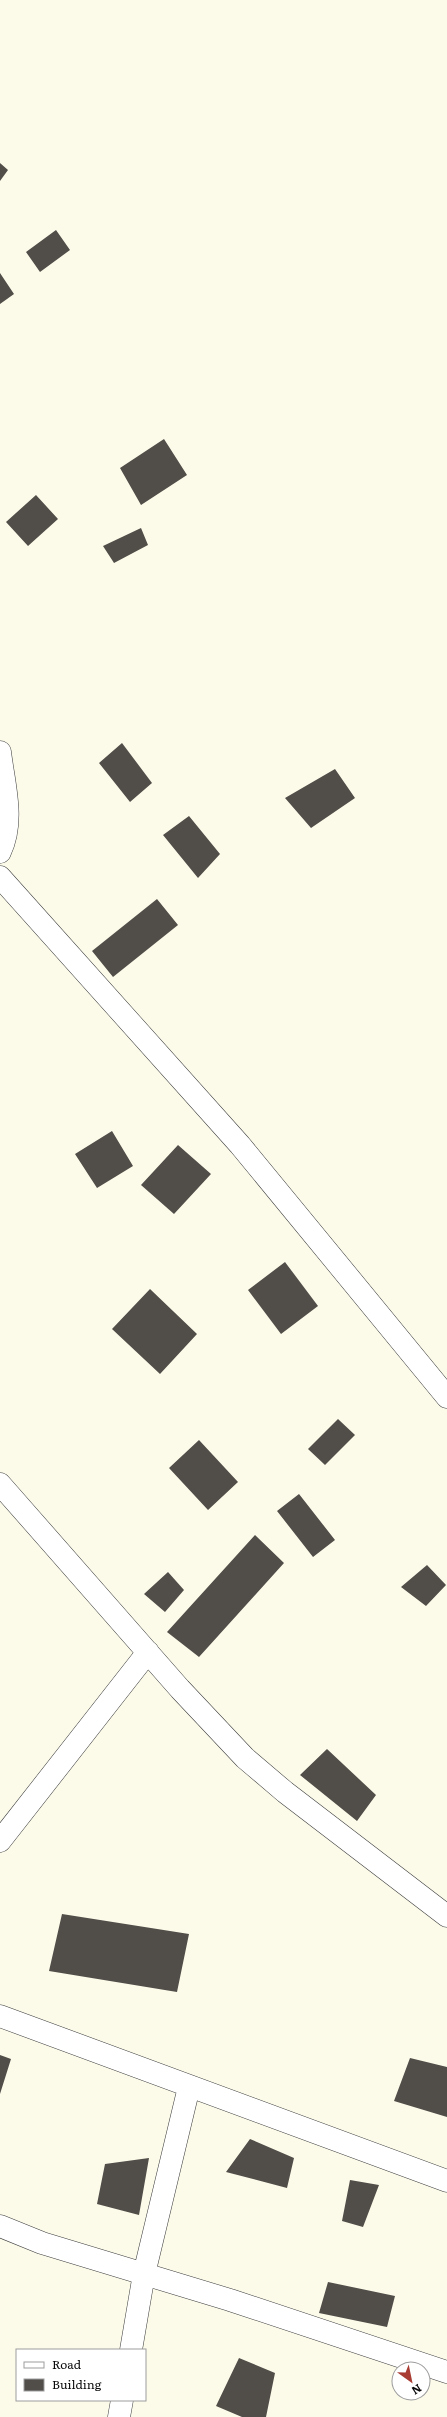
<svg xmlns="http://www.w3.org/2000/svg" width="447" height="2417" font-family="Literata,serif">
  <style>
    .building { fill: #514d48 }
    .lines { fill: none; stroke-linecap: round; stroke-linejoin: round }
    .minor-casing { stroke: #3d3d3d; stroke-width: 23 }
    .minor { stroke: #fff; stroke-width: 22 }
  </style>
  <rect width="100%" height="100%" fill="#fcfbea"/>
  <path class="building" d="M0 163 8 170 0 181Z
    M56 230 70 250 40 272 26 252Z
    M0 273 14 294 0 304Z
    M164 439 187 475 141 505 120 468Z
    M36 495 58 519 28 546 6 522Z
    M141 528 148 545 114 563 103 546Z
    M122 743 152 783 130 802 99 763Z
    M335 769 355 798 311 828 285 798Z
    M189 816 220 854 198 878 163 835Z
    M157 899 178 925 113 977 92 951Z
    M112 1131 133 1166 97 1188 75 1154Z
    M178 1145 211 1174 174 1214 141 1185Z
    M285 1262 318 1306 281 1334 248 1290Z
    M150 1289 197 1334 160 1374 112 1329Z
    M338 1419 355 1435 325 1465 308 1449Z
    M199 1440 238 1482 208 1510 169 1468Z
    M299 1494 335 1540 313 1557 277 1511Z
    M255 1535 284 1563 199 1657 167 1632Z
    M427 1565 446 1585 426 1606 401 1587Z
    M168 1572 184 1590 165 1612 144 1594Z
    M327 1749 376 1795 357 1821 300 1775Z
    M62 1914 189 1934 177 1992 49 1971Z
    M0 2055 11 2059 0 2094Z
    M410 2058 447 2067V2117L394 2101Z
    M250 2139 294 2158 287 2188 226 2172Z
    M149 2158 139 2215 97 2204 105 2164Z
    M350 2180 379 2185 363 2227 342 2221Z
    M328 2282 395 2296 387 2327 319 2313Z
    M239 2358 275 2373 266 2417H242L216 2406Z"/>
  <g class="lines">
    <defs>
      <path id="minor" d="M0 752C4 785 15 821 0 852
        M0 877 240 1145 447 1397
        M0 1484 180 1689 245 1758 285 1792 447 1916
        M0 1841 148 1652
        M0 2016 447 2181
        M0 2226 42 2243 230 2300 447 2372
        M131 2350 144 2274 189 2087
        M119 2417 122 2400"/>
    </defs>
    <use href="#minor" class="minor-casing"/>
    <use href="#minor" class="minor"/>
  </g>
  <rect x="16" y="2349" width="130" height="52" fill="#ffffff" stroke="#9d9d9d"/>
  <rect x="24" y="2362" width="20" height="6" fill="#ffffff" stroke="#9d9d9d"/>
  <text x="52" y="2369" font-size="12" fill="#0a0a0a">Road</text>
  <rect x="24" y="2379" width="20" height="12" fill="#514d48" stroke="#9d9d9d"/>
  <text x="52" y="2389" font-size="12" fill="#0a0a0a">Building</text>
  <g transform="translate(411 2381) rotate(147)"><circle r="19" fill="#ffffff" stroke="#9d9d9d"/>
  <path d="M0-3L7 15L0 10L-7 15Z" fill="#a93d34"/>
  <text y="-6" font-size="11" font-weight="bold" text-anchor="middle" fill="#0a0a0a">N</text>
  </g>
</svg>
